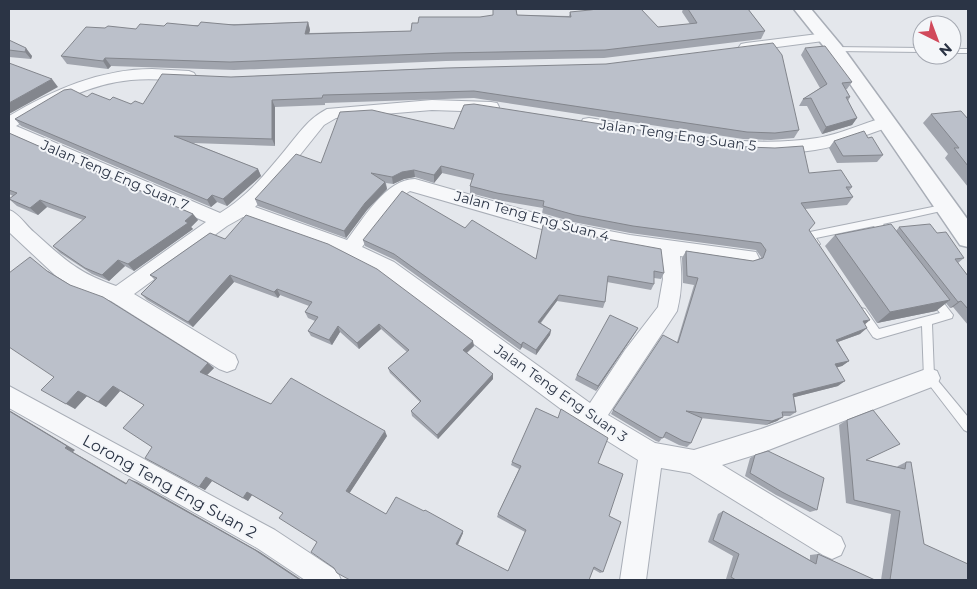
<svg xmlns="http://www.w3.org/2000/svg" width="977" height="589" font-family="Montserrat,sans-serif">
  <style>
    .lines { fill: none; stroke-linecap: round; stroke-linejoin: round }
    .service-casing { stroke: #a9aeb7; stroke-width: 2 }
    .minor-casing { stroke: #a9aeb7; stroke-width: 2 }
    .tertiary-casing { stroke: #a9aeb7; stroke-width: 3 }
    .service { fill: #f7f8fa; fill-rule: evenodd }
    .minor { fill: #f7f8fa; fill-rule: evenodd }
    .tertiary { fill: #f7f8fa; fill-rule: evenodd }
    .wall { fill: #a1a5ae }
    .shaded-wall { fill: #83868d }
    .building { fill: #bbc0ca; stroke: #83868d }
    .labels { text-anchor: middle; stroke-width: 4; stroke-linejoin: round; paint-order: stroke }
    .street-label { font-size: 14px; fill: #2b3445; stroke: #f4f6f9 }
    .near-street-label { font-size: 16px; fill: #2b3445; stroke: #f4f6f9 }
  </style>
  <rect width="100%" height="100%" fill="#e4e7ec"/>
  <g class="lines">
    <defs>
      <path id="service" d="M832 47 922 48V52L835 51H832Z
        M952 49H968V53H952Z
        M947 204 950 205 951 207 950 209 883 224 892 237 887 241 884 240 874 226 816 238 820 244 815 248 812 247 805 236 810 232Z
        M932 292 936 293 953 315 952 318 932 324 934 376 968 417V432L964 430 924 378 922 326 877 339 873 337 856 312 857 309 861 308 865 309 879 329 940 313 927 296 928 293Z"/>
      <path id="minor" d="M826 33 831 34 833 37 831 40 746 51 741 50 739 47 741 44 746 43Z
        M152 69 189 71 194 73 196 76 194 79 189 81C170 80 150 78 131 80 89 84 52 104 16 126L220 213C247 197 266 173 286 149 300 132 308 119 327 109L432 100 491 102 497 103 499 107 497 111 491 112 432 110 336 118 324 125 272 190 255 207 347 240C364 218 386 179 415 179L573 224 630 235 756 252 759 258 756 264 749 266 680 256C682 276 682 291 677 311L608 415 655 443 694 450 761 429 929 368 937 371 940 378 937 385 761 453 722 465 841 537 845 546 841 555 832 559 823 555 690 473 661 468 646 580H620L638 460 585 427 380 274 331 249 243 217 227 226 134 294 235 355 238 362 235 369 227 372 219 369 111 301 78 290 56 276 10 233 9 231V210C19 213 26 226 35 233 64 259 78 273 116 286L206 222 9 135V116C53 90 100 69 152 69ZM410 191 573 238 660 254 663 279 658 307 625 350 590 403 394 262 362 247 402 196Z
        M886 117 892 118 894 122 892 126C867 134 842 146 815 150 740 161 663 141 589 128L583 127 581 123 583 119 589 118C663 130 741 150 817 138 841 134 863 123 886 117Z
        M9 386 275 530 337 571 341 580H305L257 548 9 408Z"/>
      <path id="tertiary" d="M794 9H811L841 45 968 220V247L960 245 829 53Z"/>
    </defs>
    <use href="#service" class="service-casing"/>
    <use href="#minor" class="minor-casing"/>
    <use href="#tertiary" class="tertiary-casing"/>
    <use href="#service" class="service"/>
    <use href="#minor" class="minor"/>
    <use href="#tertiary" class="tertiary"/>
  </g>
  <path class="wall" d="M683 9H748L765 31 761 39 604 58 446 61 234 70 111 66 108 69 67 64 61 56 105 28 136 29 164 26 308 22 310 30 309 33 411 31 418 23 480 17 517 15 569 16 570 12 658 27 690 24 682 12Z
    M9 40 32 56 31 59 9 57Z
    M805 48 852 82 847 89H846L850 97 848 101 857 118 852 125 822 134 807 106H799L803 99 820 88 801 55Z
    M446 68 799 130 794 138 771 140 743 139 474 98 325 103V105L275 107V146L193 143 258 169 261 176 227 206 217 202 211 207 21 126 15 119 87 97 110 100 131 104H143L231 77Z
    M931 114 968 119V187L945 158 948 154 923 123Z
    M454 129 809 173 852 187 849 191 853 197 847 205 805 209 809 230 865 324 860 334 838 342 849 361 842 366 837 367 838 386 794 397 796 412 790 416H783L777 421 766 425 700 418 691 443 687 447 679 445 663 437 659 442 656 441 611 414 613 410 677 342 694 285 683 283 682 258 686 251 753 261 760 259 761 257 756 250 630 233 573 222 542 213 543 208 497 200 470 193V186L472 180 442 173 434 183 415 177 404 179 393 184 386 183 387 189 367 210 346 238 258 206 255 199 321 163Z
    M9 133 193 214 198 220 191 227 193 229 134 271 125 266 109 281 92 274 60 253 53 246 83 220 47 207 38 215 17 206 9 199 13 196 9 194Z
    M868 138 883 155 877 162 837 163 829 148 834 141Z
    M543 225 664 273 661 279 654 278V284L651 290 607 282 605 302 603 308 557 301 541 323 551 330 550 335 536 355 522 347 520 350 395 260 365 246 363 240 465 228 536 259Z
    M899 227 964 258 958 263 968 276V325L953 307 950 308 946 303 936 311 877 323 825 246 835 235 896 231Z
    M210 233 474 346 467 353 493 379 438 439 412 416 411 411 420 402 390 373 388 368 407 352 381 329 359 349 340 332 332 345 311 336 308 331 315 321 308 318 305 312 309 306 280 295 278 298 234 282 193 327 147 300 141 294 155 280 150 275Z
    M48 271 70 285 208 363 214 368 207 375 271 404 387 436 349 493 386 514 463 531V533L458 545 508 571 525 532 497 517 498 514 519 469 511 465 512 462 598 463 609 516 603 572 600 573 593 569 589 580 334 568 317 542 283 513 252 495 248 501 212 481 205 490 152 447 144 405 120 391 106 407 87 396 75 409 54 377Z
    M638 328 635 333 596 391 575 380 577 375Z
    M847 420 866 460 897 467 898 466 906 462 924 544 968 580H881L891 514 846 503 839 425Z
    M755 455 817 510 810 512 776 495 745 476 750 458Z
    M723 511 810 560V555L818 554 875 580H728L726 579 733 556 708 542 718 514Z"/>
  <path class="shaded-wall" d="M308 22 310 30 307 42 305 34Z
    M26 48 32 56 31 59 25 52Z
    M105 58 111 66 108 69 103 61Z
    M52 79 58 87 9 114V103Z
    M272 100 275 107V146L272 139Z
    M857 118 852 125 822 134 826 127Z
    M441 166 442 173 434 183V175Z
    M258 169 261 176 227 206 223 199Z
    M414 170 415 177 404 179 393 184 392 177 402 172Z
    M385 182 387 189 367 210 346 238 344 231 365 203Z
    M212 195 217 202 211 207 207 200Z
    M40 200 47 207 38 215 30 208Z
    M193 214 198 220 191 227 193 229 134 271 128 264 185 221Z
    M118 260 125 266 109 281 102 275Z
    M230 275 234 282 193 327 188 322Z
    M277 289 280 295 278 298 274 292Z
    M559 295 557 301 537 327 538 322Z
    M950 300 936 311 877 323 890 312Z
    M961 301 953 307 950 308 958 302Z
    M870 320 863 326V321Z
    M379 324 381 329 359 349 357 343Z
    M338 326 340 332 332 345 329 340Z
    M638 328 635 333 596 391 598 386Z
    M867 328 860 334 829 345 836 340Z
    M551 330 550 335 536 355V350Z
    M473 341 474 346 464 355 463 350Z
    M523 342 522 347 520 350 521 345Z
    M849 361 842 366 828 370 835 364Z
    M208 363 214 368 205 377 200 372Z
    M493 374V379L438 439 437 435Z
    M845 381 838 386 787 399 793 394Z
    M113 386 120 391 106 407 98 402Z
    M78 391 87 396 75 409 66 404Z
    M9 410 75 450 73 452 133 487 126 484 65 448 9 411Z
    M783 417 777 421 766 425 772 421Z
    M385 431 387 436 349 494 346 491Z
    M206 477 212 481 205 490 199 487Z
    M129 479 137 482 260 552 302 580H300Z
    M247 492 252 495 248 501 243 498Z
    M463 531V533L457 546 456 544Z"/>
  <path class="building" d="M493 9H516L517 15 571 17 570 12 590 10 597 9H641L658 27 697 23 688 9H748L765 31 605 50 445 53 230 62 105 58 103 61 61 56 86 27 105 28 108 26 136 29 140 24 164 26 167 23 198 26 201 22 234 25 308 22 305 34 411 31 412 23H418L419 17H480L493 15Z
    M9 40 26 48 25 52 9 50Z
    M773 43 782 55 799 130 775 133 747 132 474 91 323 95 322 98 272 100V139L174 136 258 169 223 199 212 195 207 200 15 119 64 90 71 89 87 97 92 93 110 100 113 97 131 104 135 101 143 104 162 74 231 77 446 68 606 64Z
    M825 46 852 82 842 83 850 97H846L857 118 826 127 811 98 803 99 827 84 805 48Z
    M9 63 52 79 9 103Z
    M474 104 747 147 775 148 803 146 809 173 841 170 852 187H846L853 197 801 203 815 223 809 230 870 320 863 321 867 328 836 340 849 361 835 364 845 381 793 394 796 412H782L783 417 772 421 686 411 702 418 691 443 683 441 666 432 663 438 659 437 613 410 663 335 678 343 698 278 687 276 686 251 753 261 763 258 766 250 761 243 633 226 575 215 543 206 544 201 497 193 470 186 474 174 441 166 434 175 414 170 402 172 392 177 371 173 385 182 365 203 344 231 255 199 296 154 321 163 340 112 372 110 454 129 464 105Z
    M961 111 968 119V166L954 148H959L931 114Z
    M864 131 868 138 872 137 883 155 843 156 834 141Z
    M9 133 193 214 185 221 188 223 128 264 118 260 102 275 85 268 53 246 86 217 40 200 30 208 9 199 17 193 9 190Z
    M402 191 465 228 472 220 536 259 543 225 574 233 661 249 664 273 654 271V284L608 276 605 302 559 295 538 322 551 330 536 350 523 342 521 345 394 254 363 240Z
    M246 215 328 244 377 269 473 341 463 350 493 374 437 435 411 411 421 401 388 368 409 350 379 324 357 343 338 326 329 340 308 331 318 317 305 312 312 302 277 289 274 292 230 275 188 322 141 294 157 278 150 275 210 233 225 239Z
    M891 224 950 300 890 312 835 235Z
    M930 224 937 233 946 232 964 258 955 259 968 276V309L961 301 958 302 899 227Z
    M30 257 47 271 70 285 103 297 208 363 200 372 271 404 291 378 385 431 346 491 386 514 396 497 424 511 425 510 463 531 456 544 508 571 526 530 498 514 521 466 512 462 536 408 558 418 561 409 608 438 598 463 623 474 609 516 621 522 603 572 594 567 589 580H350L337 573 334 568 311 552 317 542 279 518 283 513 247 492 243 498 206 477 199 487 145 458 152 447 123 428 144 405 113 386 98 402 78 391 66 404 41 390 54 377 9 347V273Z
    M610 315 638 328 598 386 577 375Z
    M873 410 900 444 866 460 905 469 906 462H911L924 544 968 564V580H890L900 511 854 500 847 420Z
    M9 411 67 446 65 448 126 484 129 479 255 550 300 580H9Z
    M768 451 824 478 817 510 782 492 750 473 755 455Z
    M723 511 816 564 818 554 875 580H736L731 577 739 554 713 540Z"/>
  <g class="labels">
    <g class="street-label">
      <text transform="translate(678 135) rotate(8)" y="5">Jalan Teng Eng Suan 5</text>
      <text transform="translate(115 175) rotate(23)" y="5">Jalan Teng Eng Suan 7</text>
      <text transform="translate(532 216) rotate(15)" y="5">Jalan Teng Eng Suan 4</text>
      <text transform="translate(561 393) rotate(35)" y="5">Jalan Teng Eng Suan 3</text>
    </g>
    <g class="near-street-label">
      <text transform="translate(170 486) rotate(29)" y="6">Lorong Teng Eng Suan 2</text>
    </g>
  </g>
  <rect width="977" height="589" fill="none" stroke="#2b3445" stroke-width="20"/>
  <g transform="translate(937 40) rotate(138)"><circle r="24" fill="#f4f6f9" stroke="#a4a8b1"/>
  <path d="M0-4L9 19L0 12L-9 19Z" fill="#d1495b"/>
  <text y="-8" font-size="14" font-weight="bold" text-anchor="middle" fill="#2b3445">N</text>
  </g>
</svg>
